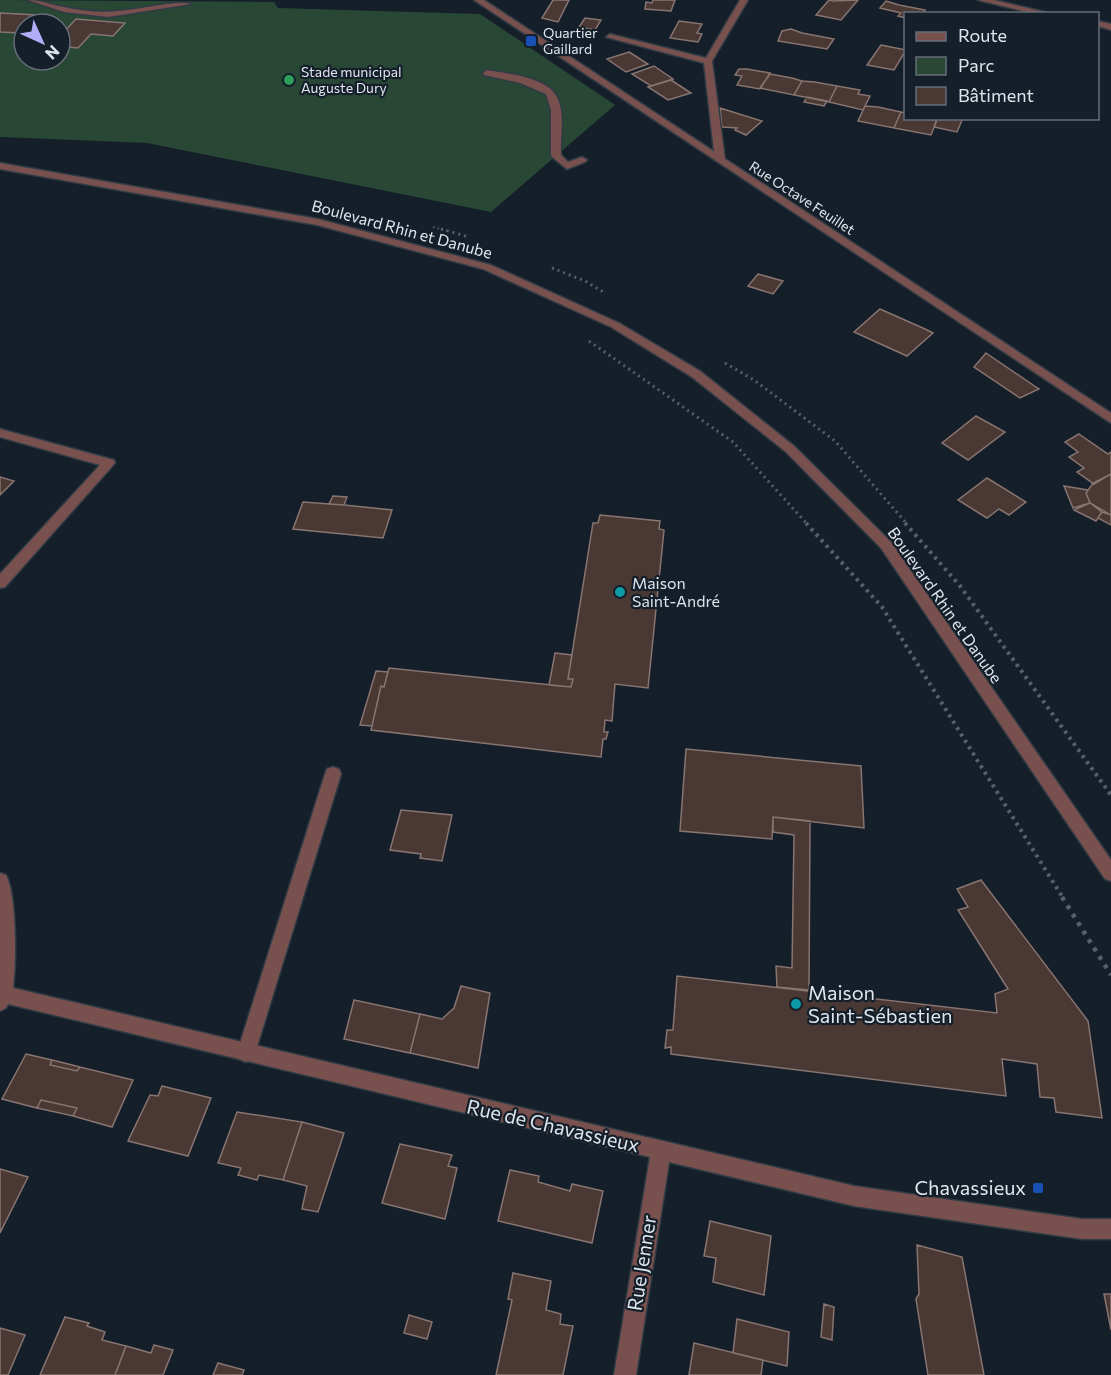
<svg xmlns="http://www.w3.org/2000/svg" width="1111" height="1375" font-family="Commissioner,sans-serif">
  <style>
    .green { fill: #284734; fill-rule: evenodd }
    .building { fill: #493834; stroke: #887470; stroke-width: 1.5 }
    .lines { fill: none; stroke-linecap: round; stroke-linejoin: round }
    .service-casing { stroke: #313b45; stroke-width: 3 }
    .minor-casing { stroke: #313b45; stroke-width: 3 }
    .tertiary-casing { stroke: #313b45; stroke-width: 3 }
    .path-far3 { stroke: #56606a; stroke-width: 2; stroke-dasharray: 1.5 3; stroke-linecap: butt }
    .path-far2 { stroke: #56606a; stroke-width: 3; stroke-dasharray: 2 4; stroke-linecap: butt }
    .path-far1 { stroke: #56606a; stroke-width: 4; stroke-dasharray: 3 4.5; stroke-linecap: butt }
    .path { stroke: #56606a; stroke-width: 4.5; stroke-dasharray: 4 6; stroke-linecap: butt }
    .service { fill: #78514e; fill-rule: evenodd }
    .minor { fill: #78514e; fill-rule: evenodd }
    .tertiary { fill: #78514e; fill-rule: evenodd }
    .transit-dot { fill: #1a4fb4; stroke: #151f2a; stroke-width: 2 }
    .leisure-dot { fill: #2e9e5b; stroke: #151f2a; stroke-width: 2 }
    .culture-dot { fill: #0f9aa8; stroke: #151f2a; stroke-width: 2 }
    .labels { text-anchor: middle; stroke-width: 4.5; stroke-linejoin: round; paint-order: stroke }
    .far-poi-label { font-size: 14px; fill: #dee5ed; stroke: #151f2a; text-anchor: start }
    .far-street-label { font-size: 14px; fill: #dee5ed; stroke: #151f2a }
    .street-label { font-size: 16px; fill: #dee5ed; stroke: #151f2a }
    .poi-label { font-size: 16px; fill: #dee5ed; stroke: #151f2a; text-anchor: start }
    .near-poi-label { font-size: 20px; fill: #dee5ed; stroke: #151f2a; text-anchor: start }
    .near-street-label { font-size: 20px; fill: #dee5ed; stroke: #151f2a }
  </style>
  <rect width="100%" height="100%" fill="#151f2a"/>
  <path class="green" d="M0 0 274 2 278 8 480 14 615 105 491 212 147 143 0 137ZM24 24H60V60H24Z"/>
  <path class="building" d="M553 0H569L558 22 542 18Z
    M653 0H675L671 11 645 9 646 2 652 3Z
    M829 0 833 1 858 0 841 20 816 15Z
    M886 1 899 5 925 10 923 14H906V18L898 16 901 13 880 8Z
    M0 13 37 15 29 24H24L21 33 0 32Z
    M585 18 601 20 595 30 579 27Z
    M76 19 125 23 113 36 91 34 78 48 60 46V36Z
    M679 21 702 24 697 33 702 34 698 42 670 38Z
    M791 29 802 33 834 39 827 49 778 41 782 31Z
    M881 45 906 50 894 70 867 65Z
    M629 52 648 64 626 72 607 59Z
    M654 66 673 79 651 86 632 74Z
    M739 69H747L770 73 760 89 737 85 742 76 735 75Z
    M770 74 792 78 802 81 794 95 760 88Z
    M671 80 691 93 668 100 648 87Z
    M802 81 815 82 837 86 829 102 794 95Z
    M837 86 860 90 858 94 870 96 863 110 829 102Z
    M807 97 827 101 824 106 804 102Z
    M865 106 878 107 901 112 894 128 858 121Z
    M720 108 762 121 746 135 735 130 737 128 722 127Z
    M901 112 906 113V118L937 120 931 135 894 128Z
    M937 118H963L957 132 934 127Z
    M758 274 783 281 773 294 748 286Z
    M880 309 925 329 933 333 907 356 854 332Z
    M986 353 1033 385 1039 389 1020 398 974 367Z
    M976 416 1005 432 968 460 942 443Z
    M1079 434 1108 454 1111 452V474L1094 484 1077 472 1084 468 1069 457 1078 452 1065 442Z
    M1111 474V515L1090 503 1086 493 1093 483Z
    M0 477 14 481 0 495Z
    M987 478 1026 502 1009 515 999 509 987 518 958 500Z
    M1064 486 1088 490 1086 493 1090 503 1073 508Z
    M333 496 347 497 344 505 329 504Z
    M303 502 344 505 392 510 383 538 293 529Z
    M1090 503 1102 512 1096 521 1074 510Z
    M1102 512 1111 515V525L1098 518Z
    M600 515 660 521 659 529 664 530 648 688 615 684 612 721 605 720 604 732H608L606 739H603L601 757 371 730 381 686 384 687 389 668 571 687 573 679H568L593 523H598Z
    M555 653 572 655 568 679H573L571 687 549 685Z
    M376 671 388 672 384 687 381 686 372 726 360 725Z
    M686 749 861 766 864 828 773 817 772 839 680 831Z
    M401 810 452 815 442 861 420 858 421 854 390 850Z
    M773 817 810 821 809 990 777 987 776 966 792 968 794 835 773 832Z
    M981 880 1088 1021 1102 1118 1056 1112 1054 1098 1040 1097 1037 1064 1002 1059 1006 1096 671 1054V1047L665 1048 667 1030H673L677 976 997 1013 995 994 1008 989 958 910 968 907 957 889Z
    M461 986 490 993 478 1068 410 1053 420 1014 442 1019 454 1008Z
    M354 1000 420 1014 410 1053 344 1039Z
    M26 1054 52 1060 50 1065 77 1071 80 1067 133 1080 112 1127 73 1116 77 1108 41 1100 37 1108 2 1099Z
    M52 1060 80 1067 77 1071 50 1065Z
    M162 1086 211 1098 188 1156 128 1141 150 1095 158 1096Z
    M41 1100 77 1108 73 1116 37 1108Z
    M237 1112 302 1122 283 1180 259 1175 257 1180 238 1175 241 1168 218 1163Z
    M302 1122 344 1133 318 1212 302 1209 307 1186 283 1180Z
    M400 1144 452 1155 448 1166 457 1168 445 1219 382 1203Z
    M0 1169 28 1177 0 1233Z
    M510 1170 539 1176 538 1182 570 1191 572 1184 603 1191 592 1243 498 1221Z
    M710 1221 771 1236 764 1295 713 1282 716 1258 704 1256Z
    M917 1245 962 1257 984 1375H928L916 1299 919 1294Z
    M513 1273 551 1281 546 1310 561 1314 560 1324 573 1326 563 1375H496L512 1300 508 1299Z
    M1104 1294H1111V1330Z
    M824 1304 834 1307 832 1340 821 1337Z
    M409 1315 432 1322 427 1339 404 1333Z
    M65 1317 89 1323 87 1326 105 1332 102 1340 126 1346 115 1375H40Z
    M737 1319 789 1332 787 1366 733 1353Z
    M0 1328 25 1335 8 1375H0Z
    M694 1343 763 1360 761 1375H689Z
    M154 1345 173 1350 163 1375H115L126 1346 151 1353Z
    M218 1363 244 1370 242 1375H213Z"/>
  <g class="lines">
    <defs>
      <path id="service" d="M28 0C41 0 51 5 64 7 82 11 101 13 119 11 138 10 175 0 191 4L108 17 64 12Z
        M487 70C508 74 549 77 558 99 565 116 560 138 561 155L568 162 582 157 587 160 585 162 567 169 551 156V110L546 94 520 83 484 75 483 73Z
        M333 767 339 769 341 774 255 1053 253 1059 246 1062 239 1059 237 1053 325 774 327 769Z"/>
      <path id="minor" d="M740 0H748L712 61 725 160 720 163 715 160 704 63 606 37 610 34 706 58Z
        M978 0H994L1053 14H1035Z
        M1098 21 1111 24V30L1098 26Z
        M0 429 114 460 115 463 5 587 0 588V574L100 465 0 437Z
        M0 873 6 875C17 898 16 962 13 988L854 1186 1082 1219H1111V1239H1082L854 1206 669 1162 636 1375H614L650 1157 8 1004 6 1008 0 1011Z"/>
      <path id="tertiary" d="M474 0H484L1111 413V423Z
        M0 163 318 219 491 265 619 323 700 371 794 446 891 542 1111 860V881L1105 879 881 548 786 452 692 377 611 327 483 269 317 225 0 169Z"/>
    </defs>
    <use href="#service" class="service-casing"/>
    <use href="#minor" class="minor-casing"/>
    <use href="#tertiary" class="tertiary-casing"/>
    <path class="path-far3" d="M433 227 447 231"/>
    <path class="path-far2" d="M441 229 469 237
      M552 268 585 281 605 293
      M589 341 733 442 807 524
      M725 363 754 380 835 441 907 524"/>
    <path class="path-far1" d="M806 523 882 607 1063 898
      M905 523 960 586 1111 795"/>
    <path class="path" d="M1062 897 1111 975"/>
    <use href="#service" class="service"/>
    <use href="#minor" class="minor"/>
    <use href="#tertiary" class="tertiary"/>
  </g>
  <g class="transit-dot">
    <rect x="525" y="35" width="12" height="12" rx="3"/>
    <rect x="1032" y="1182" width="12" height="12" rx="3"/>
  </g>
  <circle class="leisure-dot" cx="289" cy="80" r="6"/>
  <g class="culture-dot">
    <circle cx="620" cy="592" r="6"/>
    <circle cx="796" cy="1004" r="6"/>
  </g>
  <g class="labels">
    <g class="far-poi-label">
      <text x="543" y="38">Quartier<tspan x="543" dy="16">Gaillard</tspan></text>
      <text x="301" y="77">Stade municipal<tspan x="301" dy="16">Auguste Dury</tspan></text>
    </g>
    <g class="far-street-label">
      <text transform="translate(802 198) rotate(33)" y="5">Rue Octave Feuillet</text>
    </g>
    <g class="street-label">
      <text transform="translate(402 229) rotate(15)" y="6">Boulevard Rhin et Danube</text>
      <text transform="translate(945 605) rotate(55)" y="6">Boulevard Rhin et Danube</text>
    </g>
    <g class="poi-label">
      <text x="632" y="589">Maison<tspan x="632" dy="18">Saint-André</tspan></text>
    </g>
    <g class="near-poi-label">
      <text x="808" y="1000">Maison<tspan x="808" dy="23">Saint-Sébastien</tspan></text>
      <text x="1026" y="1195" text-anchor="end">Chavassieux</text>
    </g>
    <g class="near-street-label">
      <text transform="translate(553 1126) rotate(13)" y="7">Rue de Chavassieux</text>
      <text transform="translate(642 1263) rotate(-81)" y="7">Rue Jenner</text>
    </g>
  </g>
  <rect x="904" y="12" width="195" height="108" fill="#151f2a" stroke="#656e78" stroke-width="1.5"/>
  <rect x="916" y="32" width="30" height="9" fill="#78514e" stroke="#656e78" stroke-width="1.5"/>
  <text x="958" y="42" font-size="18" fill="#dee5ed">Route</text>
  <rect x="916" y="57" width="30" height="18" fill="#284734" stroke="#656e78" stroke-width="1.5"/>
  <text x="958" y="72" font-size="18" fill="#dee5ed">Parc</text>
  <rect x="916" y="87" width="30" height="18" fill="#493834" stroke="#656e78" stroke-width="1.5"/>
  <text x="958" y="102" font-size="18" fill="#dee5ed">Bâtiment</text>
  <g transform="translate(42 42) rotate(135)"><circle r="28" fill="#151f2a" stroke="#656e78" stroke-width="1.5"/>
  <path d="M0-4.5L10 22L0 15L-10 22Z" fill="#b2adf9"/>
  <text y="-9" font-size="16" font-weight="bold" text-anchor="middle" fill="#dee5ed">N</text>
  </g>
</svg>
